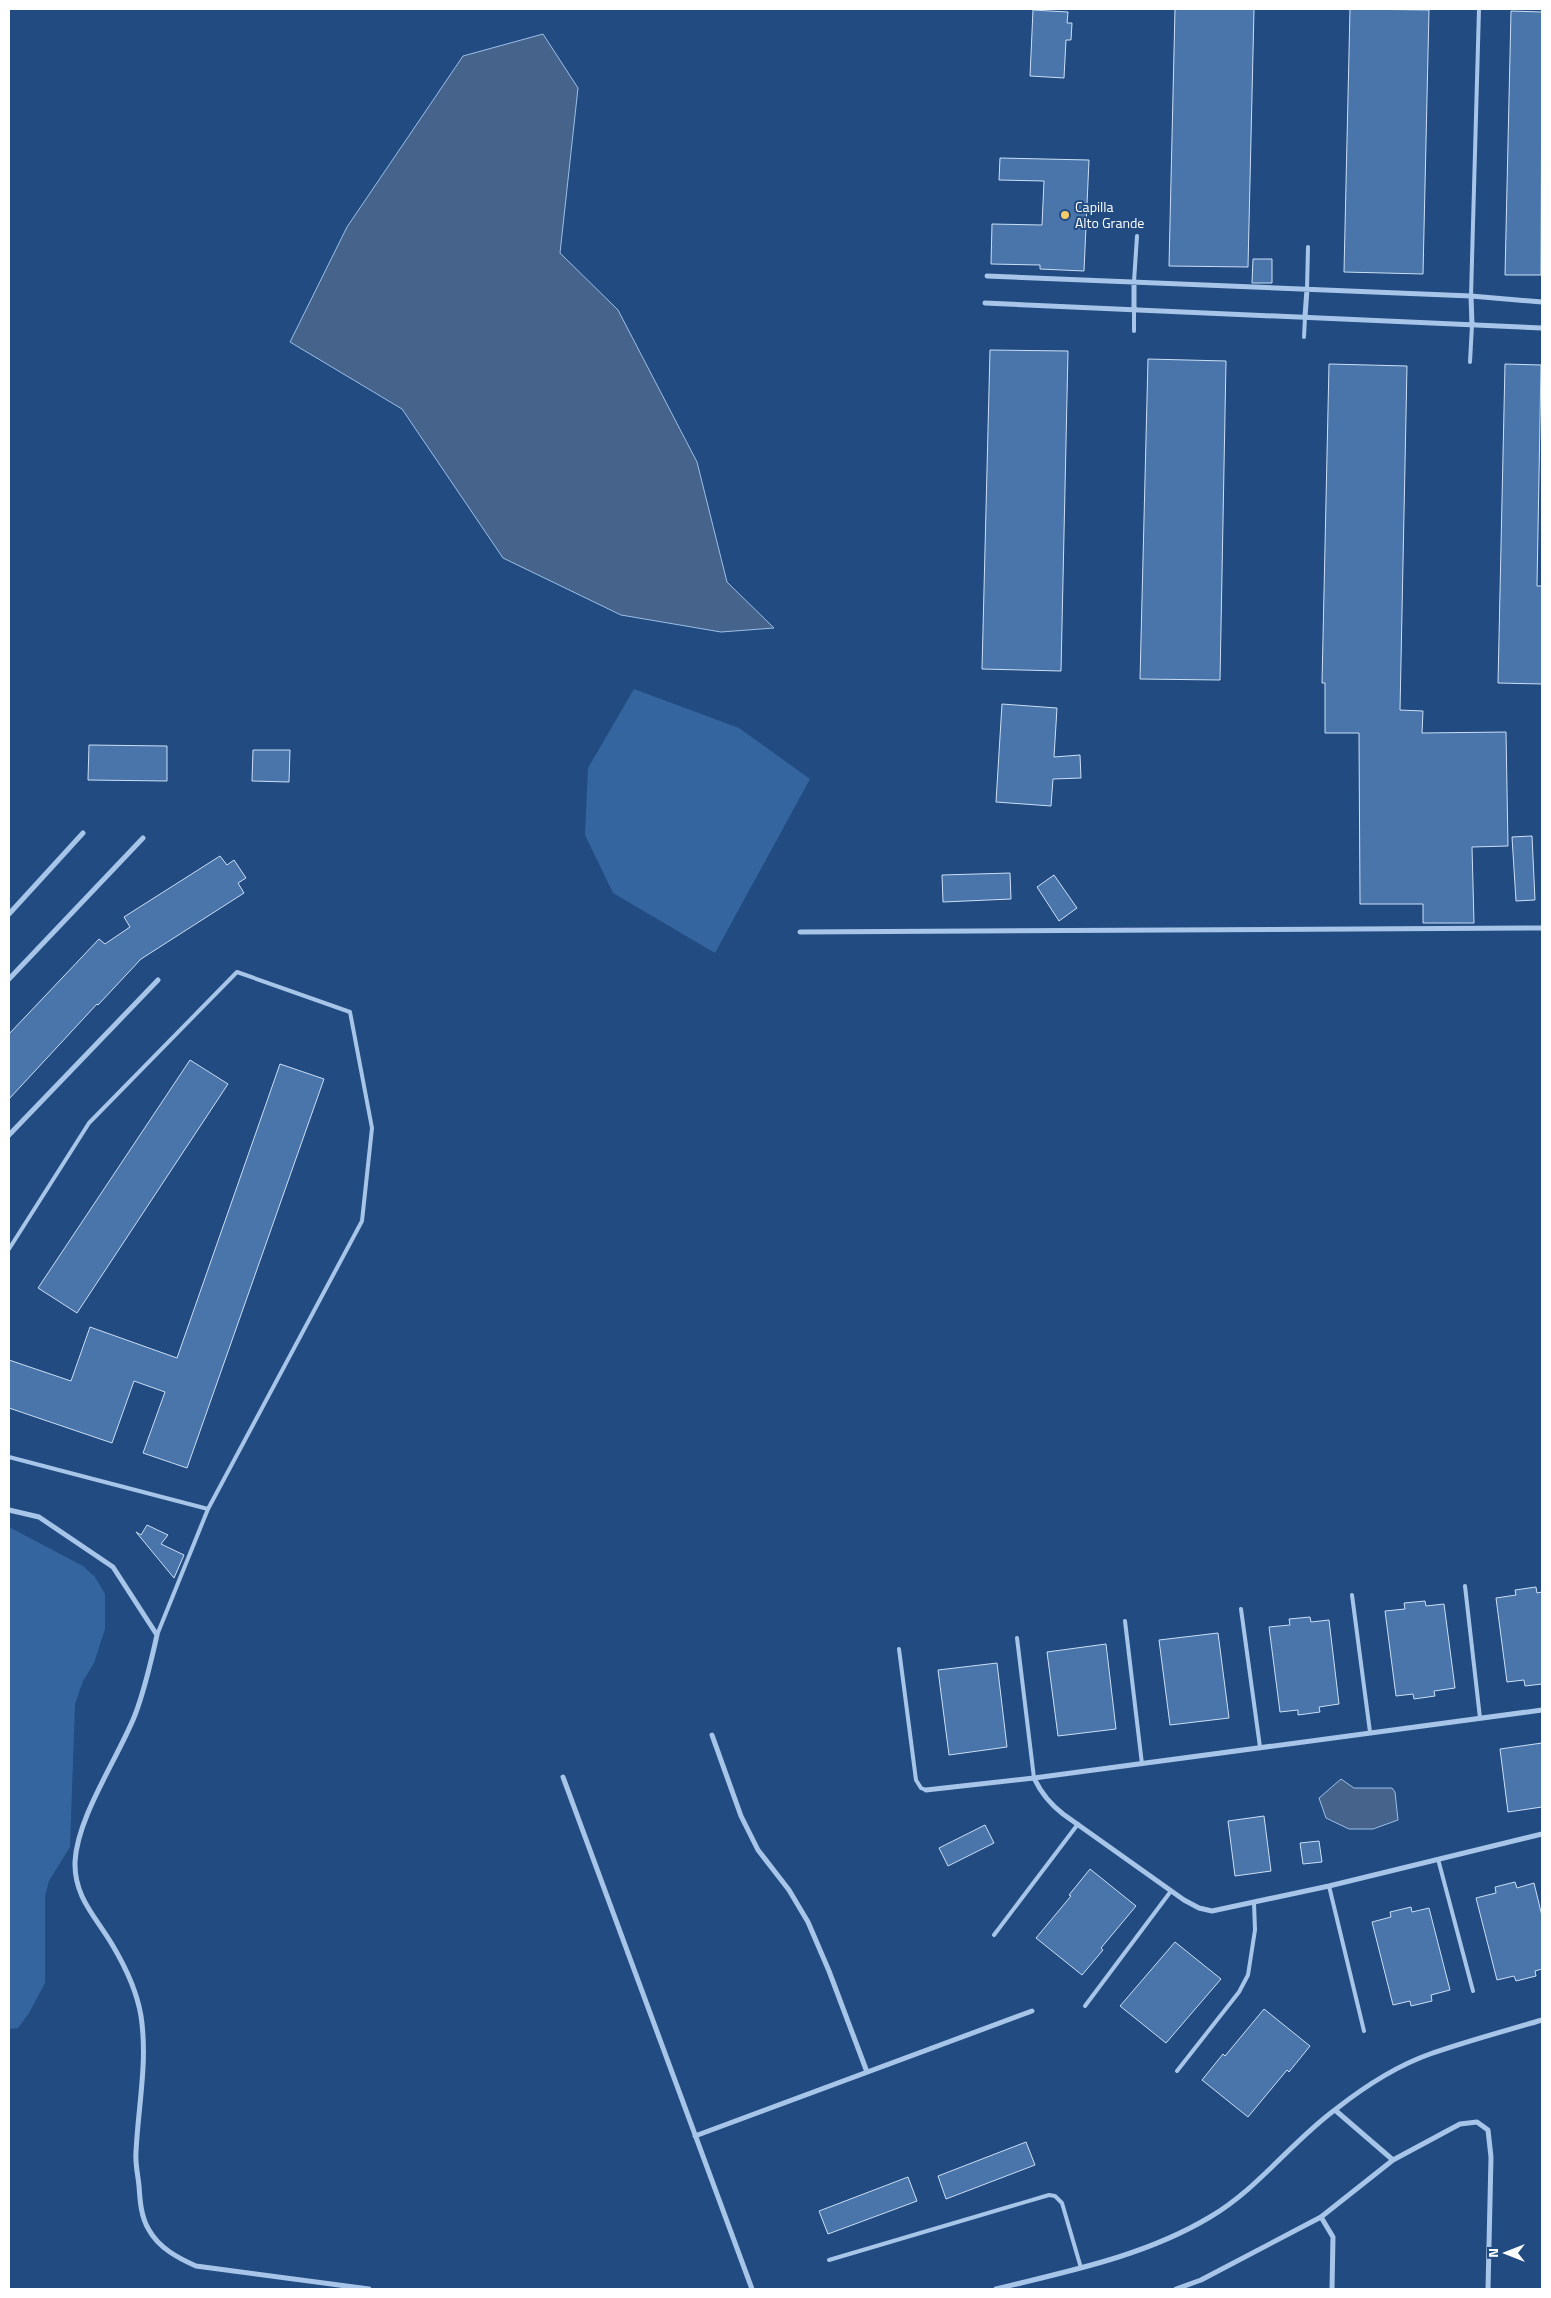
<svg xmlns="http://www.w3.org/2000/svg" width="1551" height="2298" font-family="'Titillium Web',sans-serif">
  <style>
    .green { fill: #35659f }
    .water { fill: #46648b; stroke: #9bbfe9 }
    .building { fill: #4a75aa; stroke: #cbdff6 }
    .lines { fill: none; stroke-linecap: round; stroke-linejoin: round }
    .service { stroke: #a7c5e8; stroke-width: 4 }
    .minor { stroke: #a7c5e8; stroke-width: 5 }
    .poi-dot { fill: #f4cb69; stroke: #214b81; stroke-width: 2 }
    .labels { text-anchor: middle; stroke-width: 4; stroke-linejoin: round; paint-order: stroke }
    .poi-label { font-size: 14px; fill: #fff; stroke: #214b81; text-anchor: start }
  </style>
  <rect width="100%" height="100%" fill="#214b81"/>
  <path class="green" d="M634 689 739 728 810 779 715 953 613 893 585 835 588 768Z
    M9 1527 83 1566 95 1577 105 1594V1629L94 1663 83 1681 75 1704 70 1847 49 1881 45 1896V1983L29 2013 18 2028 9 2029Z"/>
  <path class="water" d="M543 34 578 88 560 253 618 310 697 462 727 582 774 628 721 632 621 615 503 558 402 409 290 342 347 227 463 56Z
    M1341 1779 1354 1788H1392L1395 1792 1398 1820 1373 1829H1349L1326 1818 1319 1798Z"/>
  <path class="building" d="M1175 9H1254L1248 267 1169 266Z
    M1350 9 1429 10 1423 274 1344 272Z
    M1033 10 1068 12 1067 23H1072L1071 40H1066L1064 78 1030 76Z
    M1511 11 1542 12 1541 275H1505Z
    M1000 158 1089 160 1084 271 1040 269V265L991 264 992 224 1042 225 1044 181 999 180Z
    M1253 259H1272V283H1252Z
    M990 350 1068 351 1061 671 982 669Z
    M1148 359 1226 361 1220 680 1140 679Z
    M1329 364 1407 366 1400 710 1423 711 1422 733 1506 732 1508 846 1472 847 1474 923H1423V904H1360L1359 733H1325V683H1322Z
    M1505 364 1541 365 1537 586H1542V684L1498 683Z
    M1002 704 1057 708 1054 757 1080 755 1081 778 1053 779 1051 806 996 802Z
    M89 745 167 746V781L88 780Z
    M253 750H290L289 782 252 781Z
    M1532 836 1535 900 1516 901 1512 837Z
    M220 856 227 865 234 860 246 878 238 883 244 893 141 959 98 1005 97 1004 9 1099V1034L99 939 105 944 130 927 124 917Z
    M1010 873 1011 899 943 902 942 875Z
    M1054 875 1077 908 1059 921 1037 887Z
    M190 1060 228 1084 77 1313 38 1288Z
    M280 1064 324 1079 187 1468 143 1453 165 1392 134 1381 112 1443 9 1408V1360L71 1381 90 1327 177 1358Z
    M147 1525 168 1535 161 1544 184 1555 174 1578 136 1532 141 1535Z
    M1536 1587 1537 1593 1542 1592V1684L1525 1686 1524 1680 1507 1682 1496 1598 1516 1595 1515 1590Z
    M1425 1601 1426 1606 1444 1604 1455 1688 1434 1691 1435 1696 1414 1699 1413 1694 1396 1696 1385 1611 1405 1609 1404 1603Z
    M1310 1617 1311 1622 1329 1620 1339 1704 1319 1707 1320 1712 1298 1715V1710L1280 1712 1269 1627 1290 1625 1289 1619Z
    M1218 1633 1229 1718 1170 1725 1159 1640Z
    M1106 1644 1116 1729 1058 1736 1047 1652Z
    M997 1663 1007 1747 949 1755 938 1670Z
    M1542 1743V1807L1508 1812 1500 1749Z
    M1264 1816 1271 1871 1235 1876 1228 1821Z
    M985 1825 994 1843 948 1866 939 1848Z
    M1319 1841 1322 1862 1303 1864 1300 1843Z
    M1090 1869 1136 1906 1101 1948 1103 1950 1082 1975 1036 1938 1071 1896 1069 1895Z
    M1515 1882 1517 1888 1534 1883 1542 1916V1969L1535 1971 1536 1976 1516 1981 1514 1976 1497 1980 1476 1898 1496 1893 1495 1887Z
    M1411 1907 1412 1912 1429 1908 1450 1990 1431 1995 1432 2001 1411 2006 1410 2001 1393 2005 1372 1922 1391 1917 1390 1912Z
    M1175 1942 1221 1979 1166 2043 1120 2006Z
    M1264 2009 1310 2046 1289 2072 1287 2070 1248 2117 1202 2080 1223 2054 1225 2056Z
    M1026 2142 1035 2165 946 2199 938 2176Z
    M908 2177 917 2201 828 2234 819 2211Z"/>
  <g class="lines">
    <path class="service" d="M1134 282 1137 236
      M1307 289 1308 247
      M1471 296 1479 9
      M1134 310V331
      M1304 337 1305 317
      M1470 362 1472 325
      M9 1249 89 1123 237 972 350 1012 372 1128 362 1221 208 1509 157 1635
      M9 1457 208 1509
      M1465 1586 1480 1718
      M1352 1595 1370 1732
      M1241 1609 1260 1747
      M1125 1621 1142 1764
      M1017 1638 1034 1778
      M899 1649 916 1780 921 1788 926 1790
      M1438 1859 1473 1991
      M1329 1886 1364 2031
      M994 1935 1078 1824
      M1085 2006 1171 1891
      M1177 2071 1239 1992 1248 1975 1255 1930 1254 1903
      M829 2260 1049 2195 1055 2196 1062 2203 1081 2268"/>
    <path class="minor" d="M987 276 1471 296 1542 302
      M1134 282V310
      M1471 296 1472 325
      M985 303 1542 328
      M1305 317 1307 289
      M9 914 83 833
      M800 932 1542 928
      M9 979 143 838
      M9 1135 158 980
      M9 1510 39 1517 113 1567 157 1635C151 1662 145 1689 135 1715 118 1758 77 1817 75 1862 74 1898 97 1918 113 1946 126 1968 137 1992 141 2016 148 2062 138 2107 136 2152 135 2164 138 2175 139 2186 140 2201 141 2217 149 2230 159 2248 178 2258 196 2266L369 2289
      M712 1735 741 1816 758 1850 789 1890 808 1922 829 1971 867 2072
      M563 1777 752 2289
      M1034 1778C1041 1793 1050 1804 1063 1814L1184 1900 1199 1908 1212 1911 1329 1886 1542 1834
      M926 1790 1034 1778 1542 1710
      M1335 2110 1393 2160
      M695 2136 1032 2011
      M1321 2217 1333 2237 1332 2289
      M996 2289C1069 2271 1145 2256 1210 2217 1258 2189 1291 2142 1336 2109 1364 2087 1396 2066 1430 2054 1467 2041 1505 2031 1542 2020
      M1176 2289 1201 2280 1321 2217 1393 2160 1460 2124 1477 2122 1488 2130 1491 2157 1488 2289"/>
  </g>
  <circle class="poi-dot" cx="1065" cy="215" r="5"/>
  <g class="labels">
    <g class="poi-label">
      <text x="1075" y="212">Capilla<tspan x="1075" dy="16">Alto Grande</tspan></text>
    </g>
  </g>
  <rect width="1551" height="2298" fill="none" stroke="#ffffff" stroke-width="20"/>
  <g transform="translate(1506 2253) rotate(270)" stroke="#214b81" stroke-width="4" paint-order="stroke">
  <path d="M0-4L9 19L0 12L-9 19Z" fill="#ffffff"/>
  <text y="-8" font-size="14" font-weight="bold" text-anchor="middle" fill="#ffffff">N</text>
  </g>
</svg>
